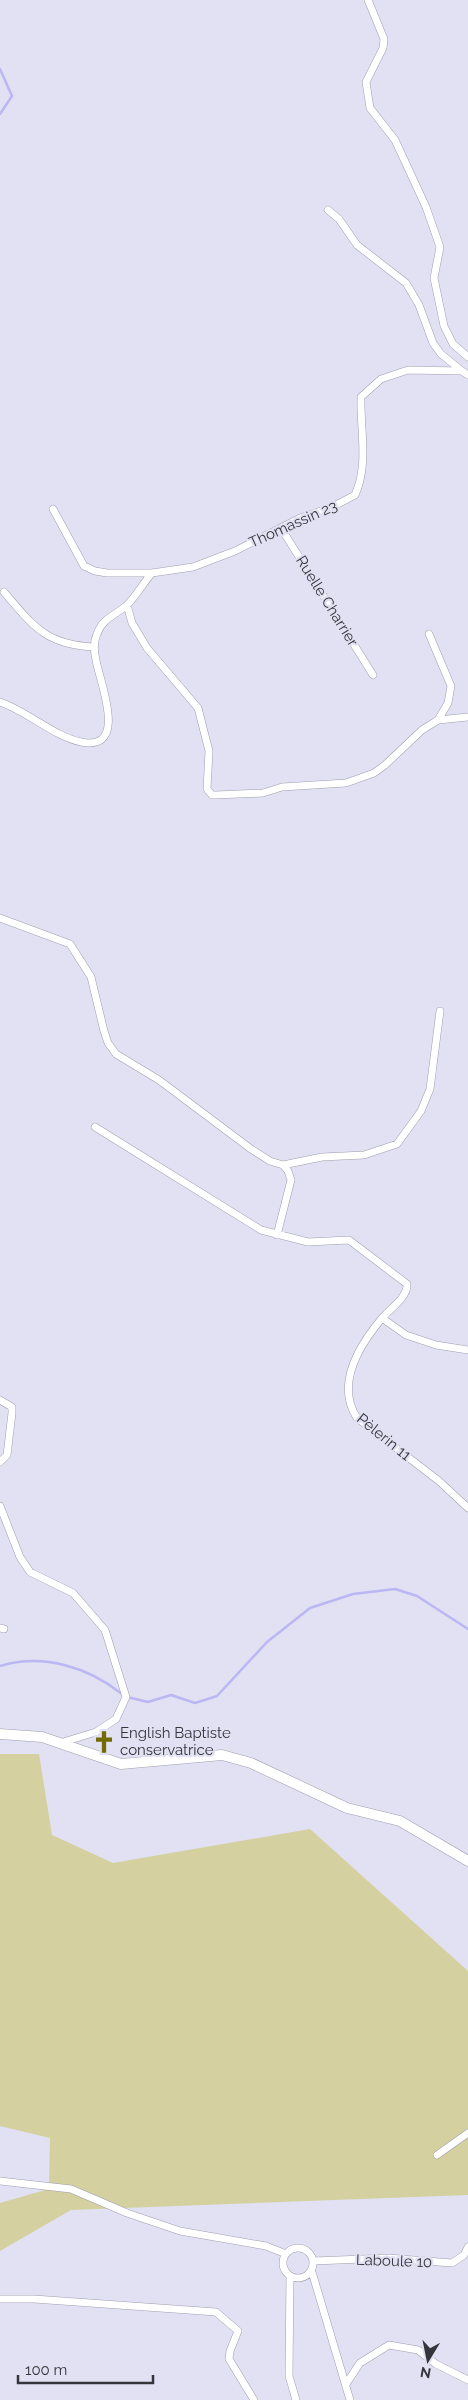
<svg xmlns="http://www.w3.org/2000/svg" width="468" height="2400" font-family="Raleway,sans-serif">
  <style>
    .green { fill: #d4d0a0 }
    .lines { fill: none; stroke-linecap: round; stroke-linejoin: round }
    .stream { stroke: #bab7f3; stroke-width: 2.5 }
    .street-casing { stroke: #9e9eaf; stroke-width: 8 }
    .secondary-casing { stroke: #9e9eaf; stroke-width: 11 }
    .street { stroke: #fff; stroke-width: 7 }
    .secondary { stroke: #fff; stroke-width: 10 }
    .labels { text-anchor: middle; stroke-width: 4.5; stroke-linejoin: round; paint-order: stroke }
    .street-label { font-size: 15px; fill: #34343b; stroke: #e1e1f3 }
    .poi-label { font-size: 15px; fill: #34343b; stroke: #e1e1f3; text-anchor: start }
  </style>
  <rect width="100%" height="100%" fill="#e1e1f3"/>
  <path class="green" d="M0 1754H39L52 1835 113 1863 310 1829 468 1971V2195L71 2210 0 2251V2203L49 2189 50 2138 0 2126Z"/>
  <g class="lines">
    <path class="stream" d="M0 69 12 96 0 114
      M0 1666C43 1653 88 1667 122 1694
      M127 1697 148 1702 171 1695 195 1703 217 1696 267 1642 310 1608 353 1594 395 1589 417 1596 468 1629"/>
    <defs>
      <path id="street" d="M368 0 384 39 383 48 366 82 370 108 395 140 426 207 440 247 434 278 444 326 453 344 468 357
        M328 210 339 219 357 245 406 283 419 305 433 343 441 354 462 371
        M53 509 84 566 95 571 107 573H152L193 567 235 551 300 518 330 508 355 495C369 464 360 430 361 397L381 379 408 370 462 371 468 375
        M281 528 373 675
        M4 592C33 626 46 645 94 647
        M127 605 132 623 147 648 198 708 209 751 207 789 212 795H216L263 793 282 787 346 783 374 773 385 765 422 730 438 720 448 703 451 686 429 634
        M0 702C27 711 55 737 81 742 130 752 99 680 96 660 94 652 93 643 97 634 102 619 115 615 126 606 134 599 144 582 152 573
        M438 720 468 717
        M0 918 70 944 91 977 104 1031 108 1043 116 1054 159 1080 251 1149 270 1161 283 1165 288 1171 291 1180 277 1235
        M95 1127 261 1230 308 1242 349 1240 407 1284C408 1297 390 1309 383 1317 360 1344 335 1384 357 1418L439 1481 468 1508
        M283 1165 322 1157 364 1155 397 1144 421 1111 430 1089 440 1011
        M382 1318 406 1335 436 1345 468 1350
        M0 1400 12 1407V1413L7 1455 0 1462
        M0 1506 20 1557 30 1572 73 1593 105 1630 126 1697 116 1719 96 1732 60 1743
        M0 1628 4 1629
        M437 2155 468 2133
        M0 2181 71 2189 127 2213 180 2231 266 2246 286 2254
        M283 2263a15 15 0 1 1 30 0a15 15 0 1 1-30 0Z
        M314 2261 388 2258 452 2263 464 2255 468 2247
        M312 2272 350 2400
        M290 2277 289 2376 296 2400
        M0 2299H34L216 2312 238 2331 230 2351 229 2359 254 2400
        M346 2384 360 2363 389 2345 418 2350 436 2364 468 2380"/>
      <path id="secondary" d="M0 1734 42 1737 121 1764 222 1755 251 1763 347 1808 400 1821 468 1861"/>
    </defs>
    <use href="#street" class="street-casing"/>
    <use href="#secondary" class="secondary-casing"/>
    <use href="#street" class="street"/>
    <use href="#secondary" class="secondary"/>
  </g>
  <defs>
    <symbol id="church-bare" viewBox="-9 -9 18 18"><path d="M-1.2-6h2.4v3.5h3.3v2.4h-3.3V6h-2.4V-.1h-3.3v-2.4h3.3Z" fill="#736a02" stroke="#e1e1f3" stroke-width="2.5" paint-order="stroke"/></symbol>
  </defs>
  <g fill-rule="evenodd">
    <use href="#church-bare" x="88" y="1726" width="32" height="32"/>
  </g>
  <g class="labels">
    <g class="street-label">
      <text transform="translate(293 524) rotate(-24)" y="5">Thomassin 23</text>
      <text transform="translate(327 601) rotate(58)" y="5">Ruelle Charrier</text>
      <text transform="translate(384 1437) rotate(39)" y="5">Pèlerin 11</text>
      <text transform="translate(394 2261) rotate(2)" y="5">Laboule 10</text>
    </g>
    <g class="poi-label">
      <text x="120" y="1738">English Baptiste<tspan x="120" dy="17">conservatrice</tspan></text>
    </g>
  </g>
  <g transform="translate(428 2360) rotate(190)" stroke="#e1e1f3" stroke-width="4" paint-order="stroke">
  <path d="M0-4L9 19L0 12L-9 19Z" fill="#34343b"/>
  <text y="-8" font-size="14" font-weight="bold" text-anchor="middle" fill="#34343b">N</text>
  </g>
  <path d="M18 2375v8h135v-8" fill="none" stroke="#34343b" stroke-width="2.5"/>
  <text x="25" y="2375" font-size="15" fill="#34343b" stroke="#e1e1f3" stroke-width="4" paint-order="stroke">100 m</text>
</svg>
